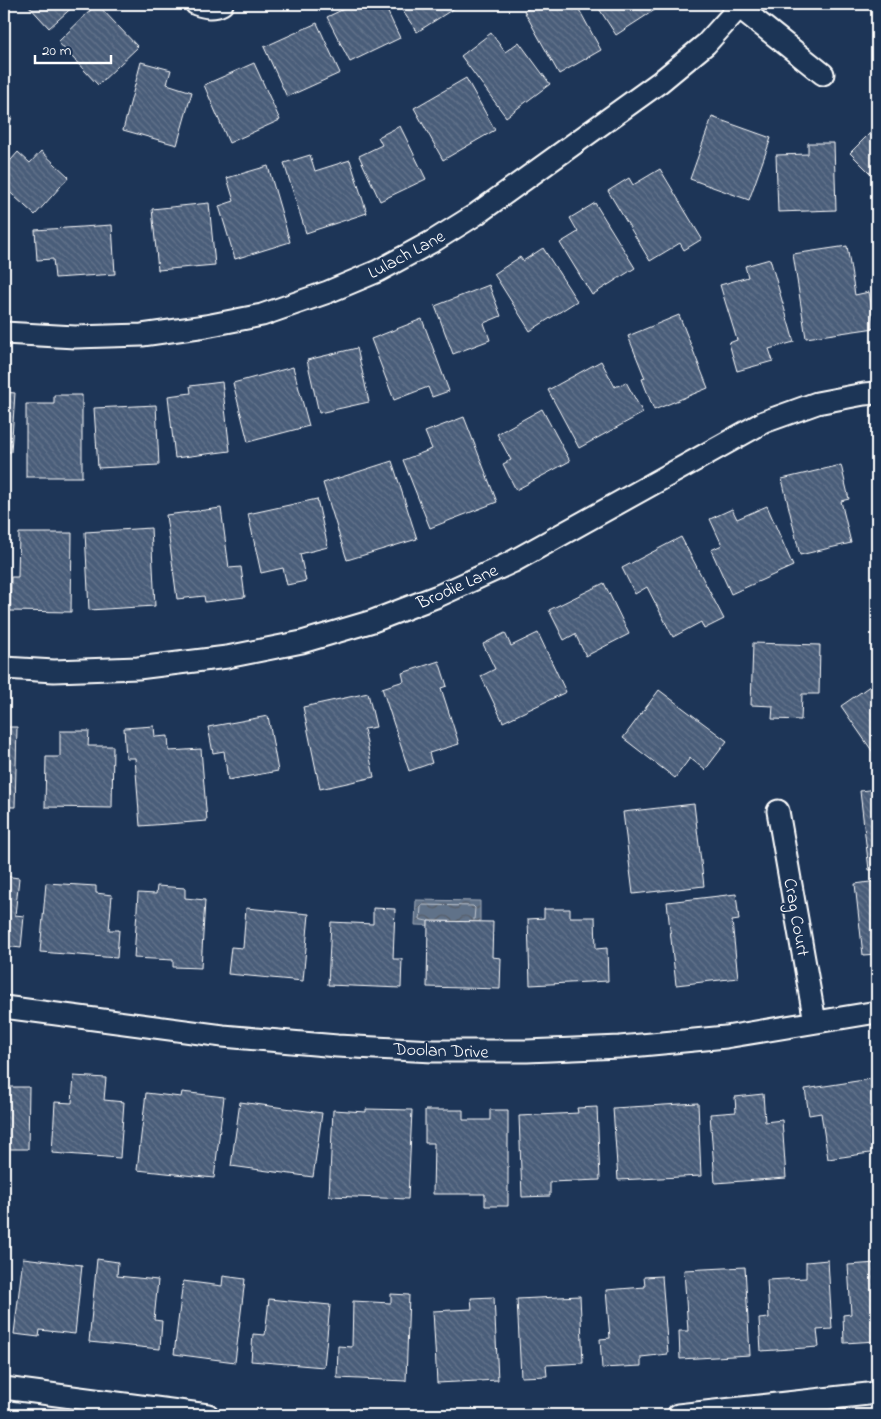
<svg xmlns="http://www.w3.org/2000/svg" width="881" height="1419" font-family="'Indie Flower',sans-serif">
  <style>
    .water { fill: url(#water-waves); stroke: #a0aab8 }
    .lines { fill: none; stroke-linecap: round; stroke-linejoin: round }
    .shore { stroke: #c0c7d0; stroke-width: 1 }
    .building { fill: url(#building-back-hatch); stroke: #fff }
    .minor-casing { stroke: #fff; stroke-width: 25 }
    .minor { stroke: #1d3557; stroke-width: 21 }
    .labels { text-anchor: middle; stroke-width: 4; stroke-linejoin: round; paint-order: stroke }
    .street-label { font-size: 18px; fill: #fff; stroke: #1d3557 }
  </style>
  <defs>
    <pattern id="water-waves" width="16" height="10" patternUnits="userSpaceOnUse" patternTransform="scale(1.25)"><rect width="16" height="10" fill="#617289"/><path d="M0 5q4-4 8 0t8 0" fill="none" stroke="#555d67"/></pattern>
    <pattern id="building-back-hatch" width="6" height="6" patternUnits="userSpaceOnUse" patternTransform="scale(1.25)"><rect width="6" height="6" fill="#4a5d79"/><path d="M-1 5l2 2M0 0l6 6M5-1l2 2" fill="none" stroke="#65758d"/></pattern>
  </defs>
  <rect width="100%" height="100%" fill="#1d3557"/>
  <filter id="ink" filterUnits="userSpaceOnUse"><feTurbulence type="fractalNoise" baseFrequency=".02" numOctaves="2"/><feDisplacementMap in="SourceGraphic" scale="10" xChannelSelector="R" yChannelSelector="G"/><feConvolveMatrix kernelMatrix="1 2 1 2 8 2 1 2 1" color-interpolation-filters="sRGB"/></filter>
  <g filter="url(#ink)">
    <path class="water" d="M416 900 480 901V927L415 925Z"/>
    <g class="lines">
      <path class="shore" d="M427 921 422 920 420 919 421 907 422 905 473 906 475 908 474 920"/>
    </g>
    <path class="building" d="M27 4H76L49 28Z
      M97 4 138 47 98 85 58 42Z
      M349 4H384L400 38 350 62 327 17 350 6Z
      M398 4H461L417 32Z
      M538 4H576L601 50 559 74 524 11Z
      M596 4H664L616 35Z
      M865 4H877V17Z
      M317 23 340 73 287 97 264 47Z
      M491 33 505 52 519 42 550 84 506 117 461 56Z
      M141 62 171 70 167 84 192 92 177 145 123 130Z
      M254 63 280 120 229 143 204 85Z
      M466 78 495 130 443 160 414 108Z
      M4 114 12 117 4 139Z
      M712 117 771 138 749 200 690 179Z
      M400 126 426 179 380 201 359 156 382 145 378 137Z
      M877 126V180L850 153Z
      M808 143H834L836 210 778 212 776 155 808 154Z
      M41 151 69 177 35 215 4 187V168L18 152 30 163Z
      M310 155 315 171 350 160 367 213 306 233 284 163Z
      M268 166 290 242 235 259 219 206 234 201 227 178Z
      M660 169 702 239 684 250 680 243 650 261 608 191 629 178 633 185Z
      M209 203 215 265 158 270 152 209Z
      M595 203 635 268 592 295 560 243 578 232 570 218Z
      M112 225 115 274 55 278 53 259 37 260 35 230Z
      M847 246 855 295 869 292 875 328 806 338 793 254Z
      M543 248 577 301 530 331 494 274 520 257 523 261Z
      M770 259 794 342 769 349 773 361 737 371 729 343 737 340 720 285 748 277 745 266Z
      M489 285 501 316 484 323 490 340 453 354 435 306Z
      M679 315 708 388 654 410 642 379 645 378 628 336Z
      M422 319 449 391 432 397 428 387 394 400 371 339Z
      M357 348 369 402 319 413 307 360Z
      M601 361 615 387 626 382 643 413 579 448 548 390Z
      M293 367 309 426 248 442 233 383Z
      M222 382 230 451 175 458 168 396 191 393 190 386Z
      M4 392 15 393 11 452H4Z
      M54 395H82V477H26V404H54Z
      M156 405 159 465 98 468 94 408Z
      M542 409 570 461 516 490 503 464 511 460 497 434Z
      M464 417 497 502 430 528 403 460 432 449 425 432Z
      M392 461 417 539 347 560 323 483Z
      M841 465 849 499 841 501 851 543 800 555 782 479Z
      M317 499 328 547 300 554 306 581 287 585 283 568 261 573 248 514Z
      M767 506 793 566 731 594 711 550 722 545 710 519 732 509 737 519Z
      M221 508 229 568 241 567 245 597 205 602 204 596 177 599 166 515Z
      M151 528 155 606 89 610 85 532Z
      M19 533H72L71 612 10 611 11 577H18Z
      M681 537 724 619 704 629 701 622 673 637 647 587 635 594 622 568Z
      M604 583 629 634 586 656 575 634 564 640 549 610Z
      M505 633 511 646 538 633 566 692 503 722 481 676 495 669 483 644Z
      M753 643 820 645 819 694H802L801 720 772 719 773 706 751 705Z
      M439 661 447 686 441 688 459 744 429 753 432 763 409 771 382 688 404 681 402 673Z
      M877 681V758L841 706Z
      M659 690 727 741 705 770 690 758 675 778 623 738Z
      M368 693 376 727 364 729 374 777 320 789 303 707Z
      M268 716 278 771 228 780 224 751 213 753 208 727Z
      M154 726 155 737 168 736 169 751 201 749 207 821 140 826 135 758H126L124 728Z
      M4 727H17L15 807H4Z
      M60 731H89L88 746H113L112 808 45 807 46 757H60Z
      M877 789V869L869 870 860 791Z
      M694 804 704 886 633 894 623 812Z
      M4 876 19 878 15 915 24 916 21 948 4 946Z
      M877 881V954L863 955 855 884Z
      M46 883 96 886V893L112 895 109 930H119L117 958 40 952Z
      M157 886 185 888V898L205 900 201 968 173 967V960L134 958 138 893 156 894Z
      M736 894 739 920 732 921 738 978 676 985 667 902Z
      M246 908 309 914 303 981 228 974 231 947 243 948Z
      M373 908 395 909 393 959H402L401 988 328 985 331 922 373 924Z
      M544 909H570V917H595L596 949 607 948 608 981 530 985 528 919 544 918Z
      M428 921 493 922 492 957 501 958 500 989 427 987Z
      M4 1066H8V1087H29L28 1149H4Z
      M74 1076 106 1078 104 1100 124 1102 120 1158 52 1153 55 1102 72 1103Z
      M877 1078V1152L828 1159 821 1113 809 1115 805 1089Z
      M182 1092 224 1097 214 1178 137 1170 146 1093 181 1097Z
      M763 1094 765 1122 782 1120 786 1178 715 1183 710 1114 736 1112 735 1097Z
      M240 1102 322 1113 313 1177 231 1166Z
      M698 1103 701 1176 618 1180 613 1108Z
      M597 1107 600 1180 550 1182V1196L522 1197 519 1116 578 1113 577 1108Z
      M366 1109 412 1110 408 1199 329 1196 333 1110 366 1112Z
      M425 1110H463V1120H490V1110H508V1206H485V1194H433L434 1143H425Z
      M23 1258 82 1265 75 1334 40 1330 39 1337 14 1334Z
      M97 1259 118 1262 117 1276 158 1280 154 1320 162 1321 160 1349 89 1342Z
      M828 1260 832 1329 817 1330 819 1347 761 1351 759 1319 769 1318 767 1280 806 1278V1262Z
      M877 1263V1341L844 1343 843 1315 851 1314 848 1265Z
      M745 1267 750 1355 680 1359 679 1331H688L684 1270Z
      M223 1276 245 1279 235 1362 174 1354 183 1281 222 1286Z
      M662 1276 668 1354 641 1357V1366L602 1368 600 1339 610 1338 606 1290 645 1287 644 1277Z
      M391 1294 409 1295 406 1381 337 1378 338 1346 352 1347 353 1301 391 1303Z
      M580 1296 583 1363 546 1365 547 1376 521 1377 517 1299Z
      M494 1297 498 1380 437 1383 433 1311 472 1309 471 1298Z
      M269 1299 330 1305 324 1367 251 1361 253 1334 265 1335Z"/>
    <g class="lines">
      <defs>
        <path id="minor" d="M196 4C205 7 213 9 222 4
          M739 7 823 74
          M4 333 75 337 142 335 206 326 262 315 328 292 378 271 435 240 475 215 660 82 706 44 742 4
          M4 668 54 671 138 668 227 657 302 642 373 621 438 596 512 562 764 422 817 403 864 394 877 393
          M778 811 815 1022
          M4 1007 223 1036 337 1046 433 1051H527L620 1047 726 1037 877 1012
          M4 1388 208 1415
          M678 1415 877 1393"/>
      </defs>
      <use href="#minor" class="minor-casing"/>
      <use href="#minor" class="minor"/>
    </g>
  </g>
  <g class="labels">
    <g class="street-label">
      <text transform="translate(406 254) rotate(-28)" y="6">Lulach Lane</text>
      <text transform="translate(457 586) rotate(-24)" y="6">Brodie Lane</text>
      <text transform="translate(797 917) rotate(80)" y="6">Crag Court</text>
      <text transform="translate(441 1050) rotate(2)" y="6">Doolan Drive</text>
    </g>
  </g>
  <rect width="881" height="1419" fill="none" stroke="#1d3557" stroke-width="20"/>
  <rect x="10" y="10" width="861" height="1399" fill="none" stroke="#fff" stroke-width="2" filter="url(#ink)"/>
  <path d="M35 55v8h76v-8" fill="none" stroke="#ffffff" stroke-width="2.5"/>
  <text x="42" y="55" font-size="15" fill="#ffffff" stroke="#1d3557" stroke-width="4" paint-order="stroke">20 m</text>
</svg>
